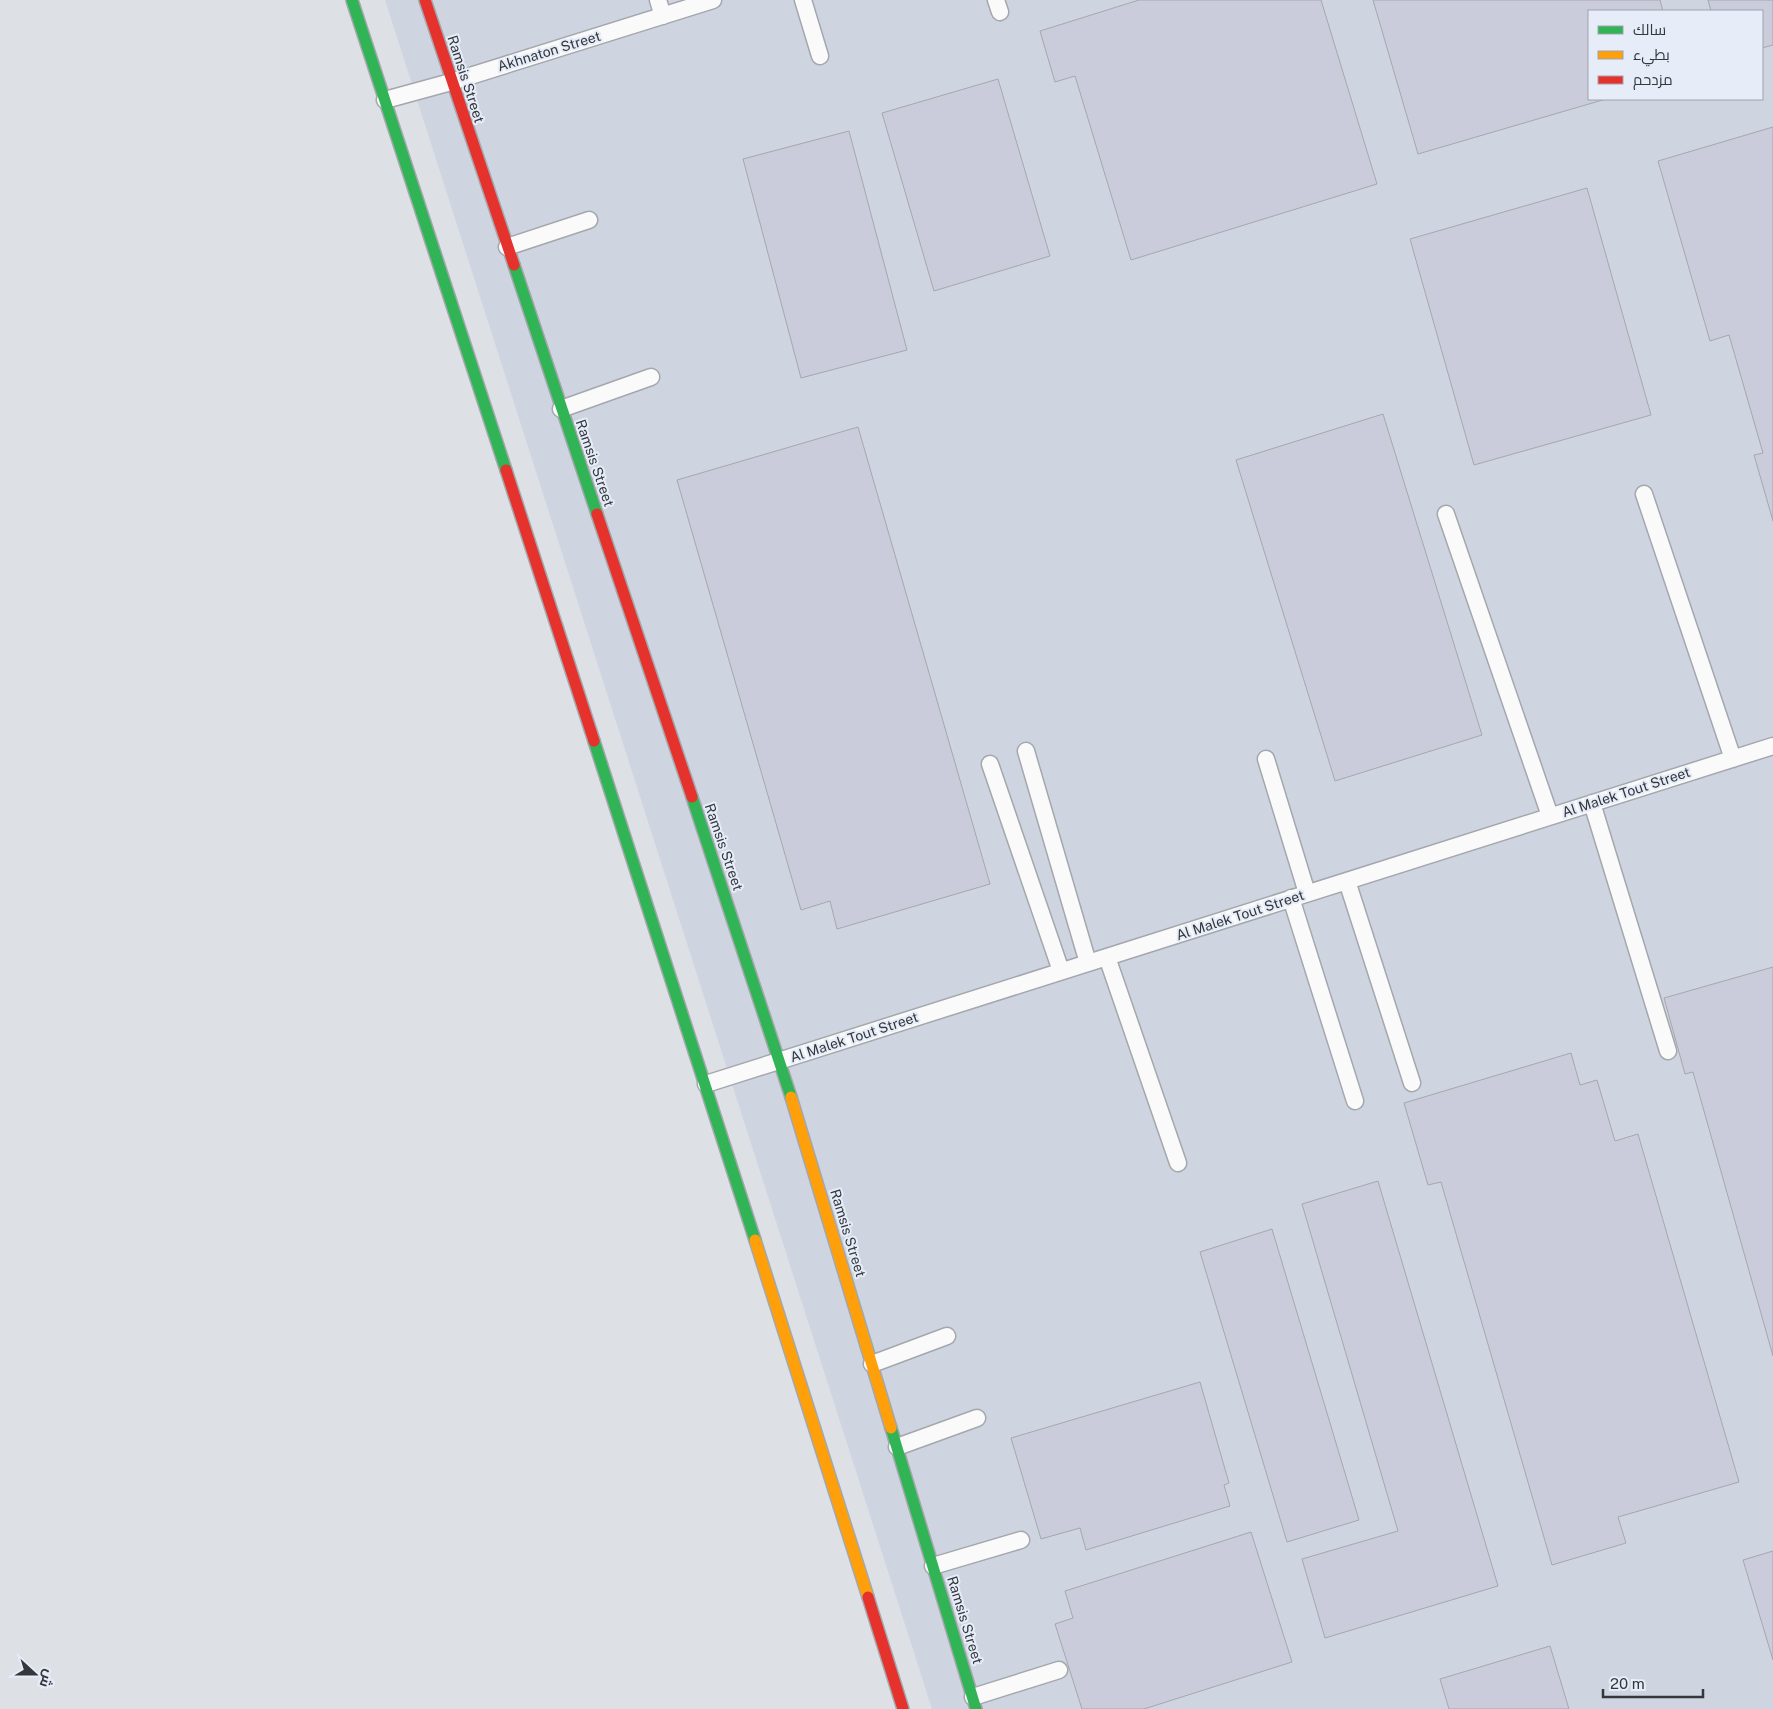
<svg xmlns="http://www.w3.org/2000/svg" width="1773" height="1709" font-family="'Public Sans',Cairo,sans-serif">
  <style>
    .built { fill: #ced5e1; fill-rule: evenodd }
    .building { fill: #cbccdb; stroke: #a5a7ab }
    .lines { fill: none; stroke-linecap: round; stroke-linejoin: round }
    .lane-casing { stroke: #a4a7ac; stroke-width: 19 }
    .fast-casing { stroke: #a4a7ac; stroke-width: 14 }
    .slow-casing { stroke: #a4a7ac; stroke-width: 14 }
    .jam-casing { stroke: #a4a7ac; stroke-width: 14 }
    .lane { stroke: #fafafb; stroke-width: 16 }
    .fast { stroke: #30b455; stroke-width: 11 }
    .slow { stroke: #ff9f0a; stroke-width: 11 }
    .jam { stroke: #e5322d; stroke-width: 11 }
    .labels { text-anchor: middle; stroke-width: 4; stroke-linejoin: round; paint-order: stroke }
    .street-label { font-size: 14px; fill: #34373b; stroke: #e6edf8 }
  </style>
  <rect width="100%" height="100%" fill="#dde1e6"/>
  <path class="built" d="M385 0H1773V1709H932ZM1589 11H1762V99H1589Z"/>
  <path class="building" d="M1139 0H1321L1377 184 1131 260 1075 76 1055 82 1040 31Z
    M1373 0H1660L1663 11H1589V99H1606L1418 154Z
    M1708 0H1773V45L1762 48V11H1711Z
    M998 79 1050 256 934 291 882 113Z
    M1773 127V521L1754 455 1763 453 1729 335 1710 341 1658 161Z
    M849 131 907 350 801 378 743 159Z
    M1587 188 1651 415 1474 465 1410 239Z
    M1383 414 1482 735 1335 781 1236 460Z
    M858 427 990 884 837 929 830 901 801 910 677 480Z
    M1773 967V1356L1693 1072 1685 1074 1664 998Z
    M1571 1053 1580 1085 1597 1080 1615 1141 1638 1134 1739 1482 1618 1517 1626 1543 1552 1565 1441 1182 1428 1185 1404 1103Z
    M1378 1181 1498 1586 1325 1638 1302 1559 1398 1531 1302 1204Z
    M1272 1229 1359 1520 1287 1542 1200 1252Z
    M1200 1382 1229 1483 1224 1485 1230 1506 1086 1550 1080 1528 1041 1539 1011 1438Z
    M1251 1532 1292 1662 1144 1709H1082L1055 1624 1073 1618 1065 1591Z
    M1773 1551V1660L1743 1560Z
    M1550 1646 1569 1709H1449L1440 1679Z"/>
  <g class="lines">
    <defs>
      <path id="lane" d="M658 0 663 16
        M803 0 820 56
        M996 0 1000 12
        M385 100 451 82 713 0
        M507 247 589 220
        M561 409 651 377
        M1644 494 1733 759
        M1446 514 1550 816
        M1026 751 1088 963
        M1266 759 1307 893
        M990 764 1061 971
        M1592 803 1668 1051
        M1347 881 1412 1083
        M1291 898 1355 1101
        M1107 957 1178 1163
        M706 1084 1773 746
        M872 1364 947 1336
        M897 1447 977 1418
        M933 1566 1021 1540
        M973 1697 1059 1670"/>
      <path id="fast" d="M352 0 506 470
        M514 265 597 514
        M594 741 755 1240
        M692 797 791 1097
        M891 1428 976 1709"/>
      <path id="slow" d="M791 1097 891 1428
        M755 1240 868 1597"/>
      <path id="jam" d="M425 0 514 265
        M506 470 594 741
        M597 514 692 797
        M868 1597 903 1709"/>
    </defs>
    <use href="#lane" class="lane-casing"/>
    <use href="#fast" class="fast-casing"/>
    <use href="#slow" class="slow-casing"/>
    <use href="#jam" class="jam-casing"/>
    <use href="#lane" class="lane"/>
    <use href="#fast" class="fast"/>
    <use href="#slow" class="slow"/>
    <use href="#jam" class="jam"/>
  </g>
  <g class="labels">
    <g class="street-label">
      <text transform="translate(549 51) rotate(-17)" y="5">Akhnaton Street</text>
      <text transform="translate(466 79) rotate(72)" y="5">Ramsis Street</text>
      <text transform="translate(595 463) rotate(71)" y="5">Ramsis Street</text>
      <text transform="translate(1626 792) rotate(-18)" y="5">Al Malek Tout Street</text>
      <text transform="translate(724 847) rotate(71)" y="5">Ramsis Street</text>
      <text transform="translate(1240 915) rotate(-18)" y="5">Al Malek Tout Street</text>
      <text transform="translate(854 1037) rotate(-18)" y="5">Al Malek Tout Street</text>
      <text transform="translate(848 1233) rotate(73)" y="5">Ramsis Street</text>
      <text transform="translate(965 1620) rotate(73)" y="5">Ramsis Street</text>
    </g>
  </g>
  <rect x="1588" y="10" width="175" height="90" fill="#e6edf8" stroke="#9fa4ac"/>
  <rect x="1598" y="26" width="25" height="8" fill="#30b455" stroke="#9fa4ac"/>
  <text x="1633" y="35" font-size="15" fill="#34373b">سالك</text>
  <rect x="1598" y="51" width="25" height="8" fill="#ff9f0a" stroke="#9fa4ac"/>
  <text x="1633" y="60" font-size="15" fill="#34373b">بطيء</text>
  <rect x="1598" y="76" width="25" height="8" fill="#e5322d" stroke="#9fa4ac"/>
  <text x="1633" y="85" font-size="15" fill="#34373b">مزدحم</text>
  <g transform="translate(35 1674) rotate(111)" stroke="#e6edf8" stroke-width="4" paint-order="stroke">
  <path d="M0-4L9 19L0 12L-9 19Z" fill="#34373b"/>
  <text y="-8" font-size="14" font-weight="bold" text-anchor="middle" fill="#34373b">ش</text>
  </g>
  <path d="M1603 1689v8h100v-8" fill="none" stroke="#34373b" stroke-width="2.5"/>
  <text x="1610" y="1689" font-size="15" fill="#34373b" stroke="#e6edf8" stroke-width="4" paint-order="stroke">20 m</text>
</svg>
